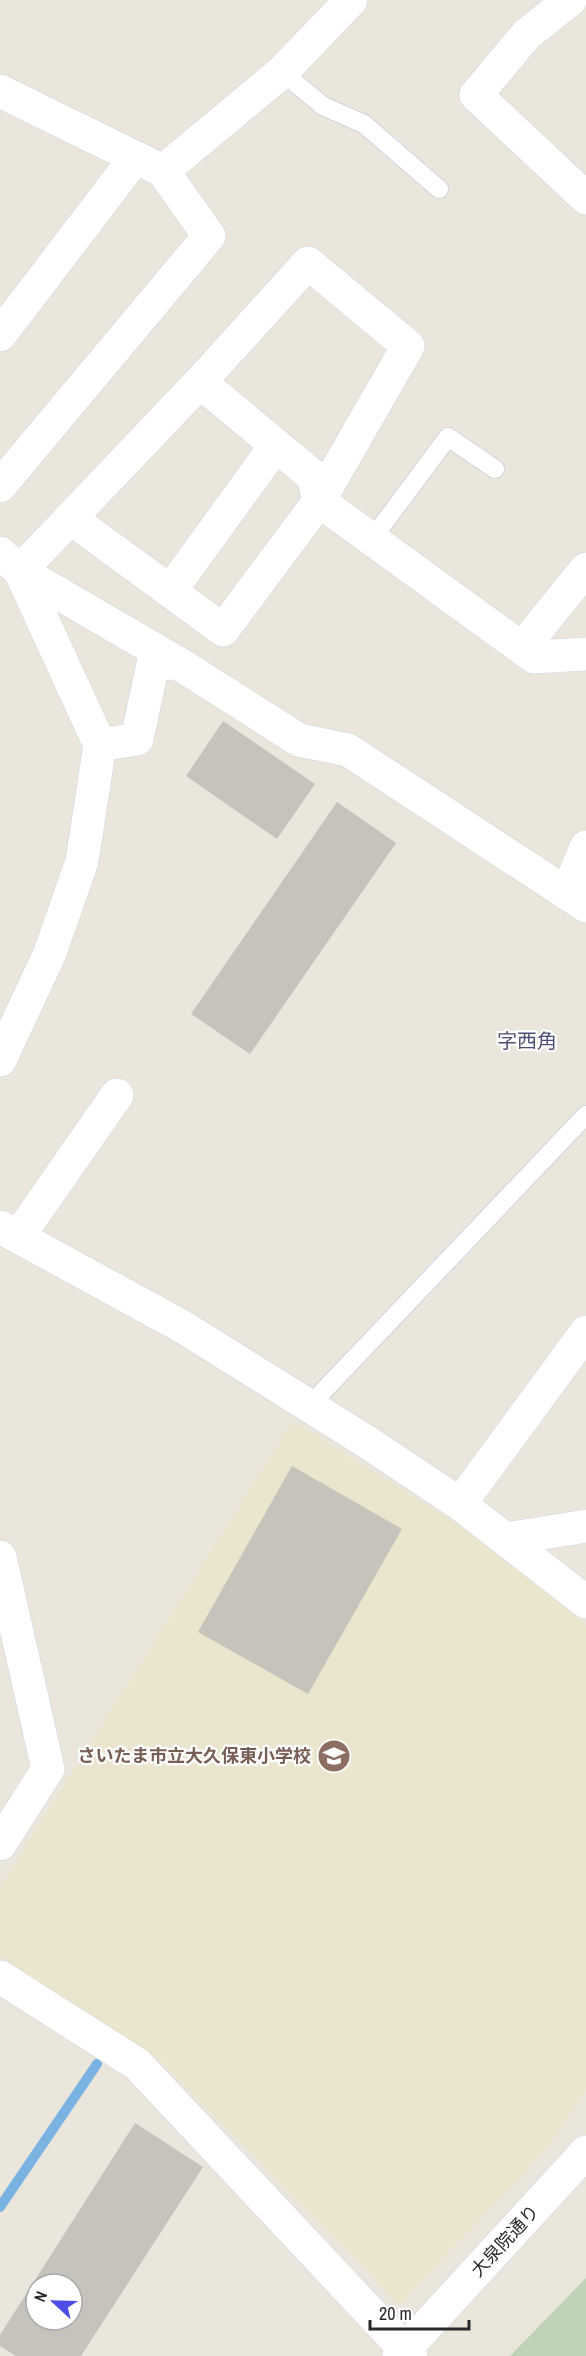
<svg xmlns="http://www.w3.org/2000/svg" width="586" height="2356" font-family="'Archivo Narrow','Noto Sans JP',sans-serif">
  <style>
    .education { fill: #eae6cd }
    .cemetery { fill: #bed2b5 }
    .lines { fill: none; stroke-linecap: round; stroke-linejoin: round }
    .stream { stroke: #7ab2e1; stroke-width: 10 }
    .building { fill: #c5c3bc; fill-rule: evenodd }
    .service-casing { stroke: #d2d2e0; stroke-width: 20 }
    .minor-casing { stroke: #d2d2e0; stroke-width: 34 }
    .tertiary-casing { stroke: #d2d2e0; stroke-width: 34 }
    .service { stroke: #fff; stroke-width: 18 }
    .minor { stroke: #fff; stroke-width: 33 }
    .tertiary { stroke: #fff; stroke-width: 33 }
    .labels { text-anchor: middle; stroke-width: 4.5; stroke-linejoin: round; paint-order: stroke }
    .education-label { font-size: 18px; font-weight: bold; fill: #785e54; stroke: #fff; text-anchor: end }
    .street-label { font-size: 18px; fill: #292929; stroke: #fff }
    .neighbourhood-label { font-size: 20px; fill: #4f4e75; stroke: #fff }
  </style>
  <rect width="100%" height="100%" fill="#eae6dc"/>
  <path class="education" d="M293 1422 462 1527 586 1625V2090L550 2144 400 2304 160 2060 0 1956V1888Z"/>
  <path class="cemetery" d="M586 2278V2356H510Z"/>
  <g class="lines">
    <path class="stream" d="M0 2207 97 2064"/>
  </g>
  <path class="building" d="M223 721 315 784 277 839 186 776Z
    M337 802 396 843 250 1054 191 1014Z
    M292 1466 402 1529 308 1694 198 1632Z
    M135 2123 203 2167 81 2356H16L0 2346V2335ZM36 2284H72V2320H36Z"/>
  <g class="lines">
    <defs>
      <path id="service" d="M282 72 323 106 364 124 439 189
        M372 539 448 437 495 469
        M310 1405 586 1115"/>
      <path id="minor" d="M570 0 527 34 476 95 586 198
        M0 91 163 171 282 72 351 0
        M0 335 135 158
        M200 382 313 476 319 501 534 657 586 654
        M0 486 209 236 163 171
        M70 518 223 630 319 501 408 346 308 263 200 382 20 571 178 663
        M0 553 20 571 100 745 82 861 50 953 0 1060
        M171 590 276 445
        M522 648 586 569
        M100 745 137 739 153 664 178 663 299 740 348 750 586 906
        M567 894 586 847
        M0 1227 183 1327 367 1442 460 1504 586 1602
        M18 1237 117 1095
        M506 1539 586 1526
        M0 1557 48 1769 0 1844
        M0 1977 137 2064 411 2356"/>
      <path id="tertiary" d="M460 1504 586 1332
        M399 2356 586 2152"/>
    </defs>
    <use href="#service" class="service-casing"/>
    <use href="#minor" class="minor-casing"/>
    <use href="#tertiary" class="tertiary-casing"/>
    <use href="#service" class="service"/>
    <use href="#minor" class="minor"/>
    <use href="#tertiary" class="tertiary"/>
  </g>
  <defs>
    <symbol id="school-disc" viewBox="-11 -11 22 22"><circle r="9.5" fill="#8d6e63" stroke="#fff"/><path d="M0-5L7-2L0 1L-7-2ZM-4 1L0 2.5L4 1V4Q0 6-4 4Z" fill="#fff"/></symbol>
  </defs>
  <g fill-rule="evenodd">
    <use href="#school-disc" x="315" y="1737" width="38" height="38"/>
  </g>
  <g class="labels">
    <g class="education-label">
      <text x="311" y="1762">さいたま市立大久保東小学校</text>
    </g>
    <g class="street-label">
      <text transform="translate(505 2241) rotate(-47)" y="6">大泉院通り</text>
    </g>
    <g class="neighbourhood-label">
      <text x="527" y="1048">字西角</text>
    </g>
  </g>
  <g transform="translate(54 2302) rotate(292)"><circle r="28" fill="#ffffff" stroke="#a9a9a9" stroke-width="1.5"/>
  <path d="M0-4.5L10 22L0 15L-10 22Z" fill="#4e4de6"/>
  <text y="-9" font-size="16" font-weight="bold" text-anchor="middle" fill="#292929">N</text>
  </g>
  <path d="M370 2320v9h99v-9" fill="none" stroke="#292929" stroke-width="3"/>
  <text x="379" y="2320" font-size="18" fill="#292929" stroke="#ffffff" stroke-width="4.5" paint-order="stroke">20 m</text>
</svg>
